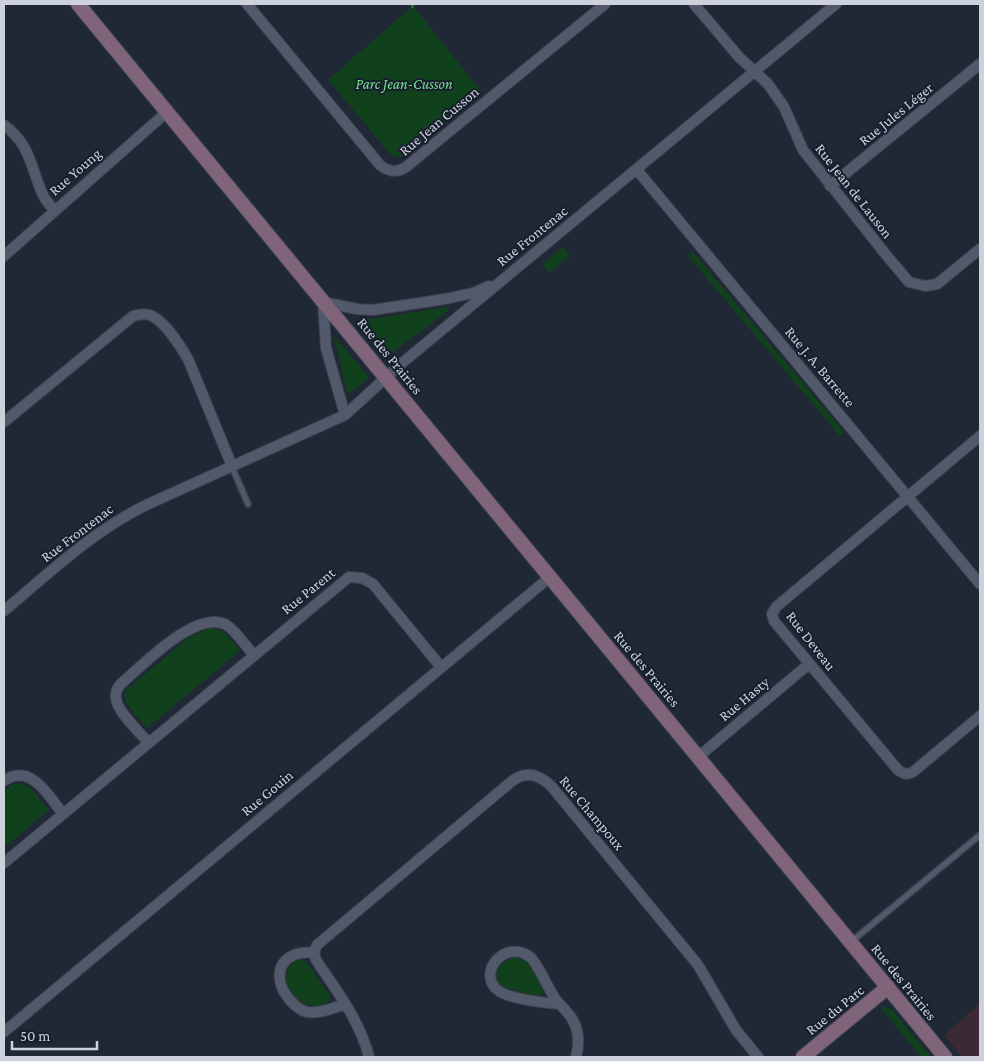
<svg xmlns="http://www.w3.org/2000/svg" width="984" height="1061" font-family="'Crimson Pro',serif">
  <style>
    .commercial { fill: #3b2933 }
    .green { fill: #11401d }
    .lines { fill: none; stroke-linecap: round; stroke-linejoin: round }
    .lane-casing { stroke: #3c424f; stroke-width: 8 }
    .street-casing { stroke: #3c424f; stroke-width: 12 }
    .secondary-casing { stroke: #3c424f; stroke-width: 16 }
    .path { stroke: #5a616e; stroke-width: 2; stroke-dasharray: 4 2.5; stroke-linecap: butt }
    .lane { stroke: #51596a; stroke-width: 5 }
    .street { stroke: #51596a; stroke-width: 10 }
    .secondary { stroke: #7f647a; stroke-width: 14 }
    .labels { text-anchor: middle; stroke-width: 4; stroke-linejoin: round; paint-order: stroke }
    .park-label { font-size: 15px; font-style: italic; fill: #76e08c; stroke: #171e2c }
    .street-label { font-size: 15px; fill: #ccd1db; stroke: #171e2c }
  </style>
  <rect width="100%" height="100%" fill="#202836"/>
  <path class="commercial" d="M980 1004V1057H962L944 1035Z"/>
  <path class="green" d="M411 4H415V8L481 91 471 99 478 108 471 99 402 156 396 158 390 154 336 89 325 98 336 89 328 80 410 8Z
    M563 247 570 256 549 273 542 264Z
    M693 252 844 432 840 436 688 256Z
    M447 307 449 308 448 311 393 352 379 347 357 321Z
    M333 335 369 377 359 387 348 394Z
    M212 628 224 632 240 651 147 728C139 718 122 705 125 691L187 639 200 632Z
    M21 783 31 788 49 810 4 848V791L13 784Z
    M515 958C532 959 536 978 543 991V995C535 996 510 991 503 986 488 975 501 960 515 958Z
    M300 959 306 961 329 995 330 1000C306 1023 264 974 300 959Z
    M885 1006 892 1010 930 1056 921 1057 881 1008Z"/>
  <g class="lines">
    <defs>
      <path id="lane" d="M232 467 248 504
        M852 941 980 835"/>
      <path id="street" d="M247 4 380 165C389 172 397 173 406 167L605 4
        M694 4 739 57 768 84 784 107 803 150 887 256 909 282 925 286 937 284 980 249
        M4 125C31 145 30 166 43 195 45 200 50 205 54 210
        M637 170 980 584
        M830 186 980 64
        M4 256 168 111
        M345 415 326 348 323 302 357 309 373 310 445 299 473 293 489 286
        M4 422 133 316C140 314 146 313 152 316 165 322 181 347 188 359L232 466
        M980 436 776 607 772 614 774 621 898 770C904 774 907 775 913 772L980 716
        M4 611C49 573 91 533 144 506L345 415 402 363 836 4
        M148 742C140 733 116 710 116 698 115 691 119 685 124 681 145 663 195 611 225 624 236 630 245 646 254 655
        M698 757 809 664
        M4 781C30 762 49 796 63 814
        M4 863 349 577 362 578 373 584 441 667
        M314 952C307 953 298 952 292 956 274 965 278 986 289 999 294 1005 299 1010 307 1012 319 1014 334 1008 345 1004
        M559 1004C545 1003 510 999 499 991 475 974 505 938 530 957 538 963 548 989 556 1000 559 1004 563 1007 566 1011 579 1024 580 1041 576 1057
        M4 1032 550 577
        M369 1057C360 1021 337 991 316 960L314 952 317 945 512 781C527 770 540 775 552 787L698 965 736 1030 758 1057"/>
      <path id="secondary" d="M78 4 945 1057
        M803 1057 888 987"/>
    </defs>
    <use href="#lane" class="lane-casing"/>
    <use href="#street" class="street-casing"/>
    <use href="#secondary" class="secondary-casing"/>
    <path class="path" d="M412 8 413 4"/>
    <use href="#lane" class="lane"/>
    <use href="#street" class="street"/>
    <use href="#secondary" class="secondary"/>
  </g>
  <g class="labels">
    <g class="park-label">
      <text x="404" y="89">Parc Jean-Cusson</text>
    </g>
    <g class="street-label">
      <text transform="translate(896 114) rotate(-39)" y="5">Rue Jules Léger</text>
      <text transform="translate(439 121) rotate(-40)" y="5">Rue Jean Cusson</text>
      <text transform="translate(75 172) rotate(-41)" y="5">Rue Young</text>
      <text transform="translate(854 191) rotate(52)" y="5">Rue Jean de Lauson</text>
      <text transform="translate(532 236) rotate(-39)" y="5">Rue Frontenac</text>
      <text transform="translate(390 356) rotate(51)" y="5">Rue des Prairies</text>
      <text transform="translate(820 367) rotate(50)" y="5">Rue J. A. Barrette</text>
      <text transform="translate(77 533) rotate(-37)" y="5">Rue Frontenac</text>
      <text transform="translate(308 591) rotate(-39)" y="5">Rue Parent</text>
      <text transform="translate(811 641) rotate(52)" y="5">Rue Deveau</text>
      <text transform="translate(647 669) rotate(50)" y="5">Rue des Prairies</text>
      <text transform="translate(744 699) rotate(-40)" y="5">Rue Hasty</text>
      <text transform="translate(267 793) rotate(-40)" y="5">Rue Gouin</text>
      <text transform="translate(592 813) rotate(50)" y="5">Rue Champoux</text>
      <text transform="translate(904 982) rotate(51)" y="5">Rue des Prairies</text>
      <text transform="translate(835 1010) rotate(-39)" y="5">Rue du Parc</text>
    </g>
  </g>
  <rect width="984" height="1061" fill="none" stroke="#ccd1db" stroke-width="10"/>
  <path d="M12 1041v8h85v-8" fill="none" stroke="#ccd1db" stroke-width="2.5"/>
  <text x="20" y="1041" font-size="15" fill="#ccd1db" stroke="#171e2c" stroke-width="4" paint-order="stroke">50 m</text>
</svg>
